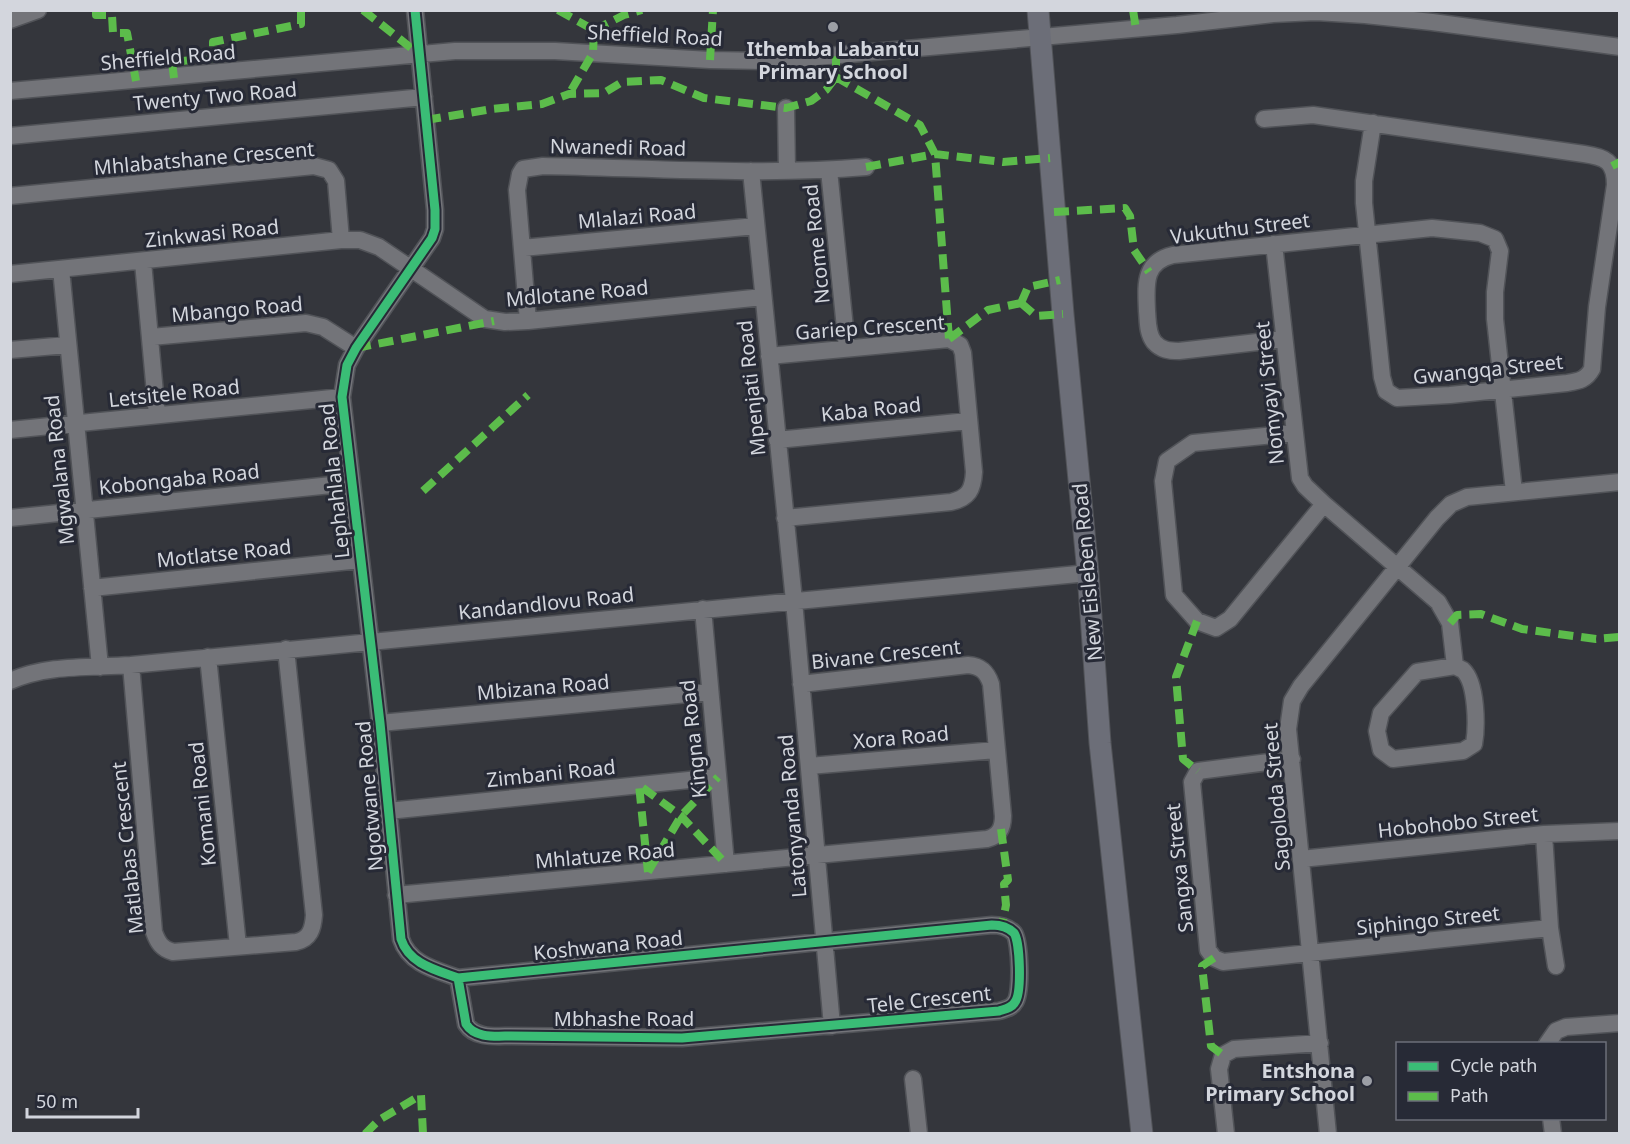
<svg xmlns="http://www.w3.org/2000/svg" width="1630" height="1144" font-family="'Noto Sans',sans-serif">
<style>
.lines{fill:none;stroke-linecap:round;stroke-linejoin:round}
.minor-casing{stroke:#515358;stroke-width:19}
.major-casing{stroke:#515358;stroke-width:23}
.minor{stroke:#737479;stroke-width:16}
.major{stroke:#6c6e78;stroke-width:21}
.quiet{stroke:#5cbc4b;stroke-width:8;stroke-dasharray:15 8;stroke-linecap:butt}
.cycleway-casing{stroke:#272a36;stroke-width:13}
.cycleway{stroke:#3abd76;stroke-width:9}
.poi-dot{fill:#9b9ea5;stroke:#272a36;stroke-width:2}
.labels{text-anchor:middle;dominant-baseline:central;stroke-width:6;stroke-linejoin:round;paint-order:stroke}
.street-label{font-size:20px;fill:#d3d6dd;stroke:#272a36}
.poi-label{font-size:20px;font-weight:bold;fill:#d3d6dd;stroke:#272a36}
</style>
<rect width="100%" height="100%" fill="#34363c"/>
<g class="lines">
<g class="minor-casing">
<path id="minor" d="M 415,10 L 435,210 L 435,229 L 432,238 L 356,348 L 347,365 L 342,397 L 380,723 L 401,939 C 409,964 436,970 458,978 L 992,925 C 1000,925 1008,927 1014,933 C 1020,941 1022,993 1015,1002 C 1012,1008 1005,1009 999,1011 L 682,1038 L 511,1036 C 497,1036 475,1039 466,1024 L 458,978
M 10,20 L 38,10
M 10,91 L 455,51 L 555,51 L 710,60 L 771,61 L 1177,25 L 1273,14 L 1316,12 L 1365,15 L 1432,22 L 1620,47
M 786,108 L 787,171
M 1264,119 L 1313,115 L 1584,154 C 1605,157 1615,161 1615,185 L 1597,307 L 1592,369 C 1586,380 1579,381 1567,383 L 1450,395 L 1397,398 L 1386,391 L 1382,377 L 1364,203 L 1364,181 L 1373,123
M 10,136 L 424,97
M 829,170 L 847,348
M 751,171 L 794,601 L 832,1026
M 10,196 L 314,166 L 329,170 L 336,181 L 341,240
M 1274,244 L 1300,478 L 1305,486 L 1324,504 L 1438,602 L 1450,623 L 1455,666
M 522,248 L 756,226
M 143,262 L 157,415
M 61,269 L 100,667
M 10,274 L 341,240 L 360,240 L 379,247 L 485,319 L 505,322 L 528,321 L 763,297
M 528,321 L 517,190 L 520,174 L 523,169 L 543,166 C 650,168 758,176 866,167
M 151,337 L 306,323 L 323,327 L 356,348
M 1284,339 L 1179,351 C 1169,351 1161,350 1154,342 C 1147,333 1148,321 1147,311 C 1146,285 1143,262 1173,255 L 1432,228 L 1480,233 L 1495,239 L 1500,251 L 1495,292 L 1495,319 L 1514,492
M 10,350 L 67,345
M 769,356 L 949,339 L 960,345 L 963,353 L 974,472 C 973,489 969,498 951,502 L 785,518
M 10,430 L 342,397
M 1294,433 L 1193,443 L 1167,461 L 1163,481 L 1174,595 L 1197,621 L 1216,628 L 1230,619 L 1324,504
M 777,440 L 968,421
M 10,518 L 351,483
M 92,588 L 360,560
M 703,609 L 726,864
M 208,657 L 238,946
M 131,665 L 154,932 C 158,943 162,949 173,952 L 296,942 C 310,939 313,929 314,915 L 286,649
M 1455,666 C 1455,666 1463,670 1463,670 C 1477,683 1477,727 1474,744 L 1463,751 L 1393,759 L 1381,750 L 1377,731 L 1381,713 L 1417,672 Z
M 10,681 C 48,664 91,668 131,665 L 1088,573
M 380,723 L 709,692
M 1292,759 L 1198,771 L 1192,782 L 1208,950 L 1214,958 L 1223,962 L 1550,928
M 809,766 L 996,750
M 388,811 L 718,777
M 1544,834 L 1550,928 L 1556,966
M 1301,859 L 1544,834 L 1620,831
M 396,895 L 987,839 C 999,836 1003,828 1003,816 L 991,684 C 987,672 981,666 968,665 L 801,684
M 1547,1044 L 1556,1031 L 1566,1027 L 1620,1023
M 913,1079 L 919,1134
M 1551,1118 L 1553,1134
M 1226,1134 L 1219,1069 L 1223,1055 L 1234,1049 L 1320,1043
M 1328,1134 L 1288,729 L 1292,701 L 1301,686 L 1437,518 L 1451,504 L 1467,497 L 1620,482"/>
</g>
<g class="major-casing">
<path id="major" d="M 1038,10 L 1063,314 L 1088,573 L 1100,743 L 1142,1134"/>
</g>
<use href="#minor" class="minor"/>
<use href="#major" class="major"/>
<path class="quiet" d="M 96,10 L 96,15 L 112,15 L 113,33 L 127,33 L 136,81
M 363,10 L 420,55
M 558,10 L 594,30 L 593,53 L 569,94
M 1133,10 L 1136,29
M 594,30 L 624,15 L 642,10
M 710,60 L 713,10
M 836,77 L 920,125 L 935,154 L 949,339
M 174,78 L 172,62 L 213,58 L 213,42 L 301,24 L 301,10
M 426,120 L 492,109 L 542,104 L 569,94 L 604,93 L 622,82 L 661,80 L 704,98 L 786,108 L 811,101 L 826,90 L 836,77 L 836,56
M 1612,166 L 1620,162
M 866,167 L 935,154 L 1003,162 L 1050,158
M 1054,212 L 1125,208 L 1130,216 L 1134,250 L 1149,272
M 1021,303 L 1028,287 L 1060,280
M 1021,303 L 1036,316 L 1063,314
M 949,339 L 988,310 L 1021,303
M 356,348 L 494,321
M 423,491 L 528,395
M 1197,621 L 1176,677 L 1183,759 L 1198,771
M 1450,623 L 1457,615 L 1481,614 L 1522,629 L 1596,639 L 1620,637
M 1001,829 L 1008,880 L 1004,884 L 1006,905 L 1002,925
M 648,872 L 639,785 L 681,816 L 726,864
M 648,872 L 681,816 L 718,777
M 1214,958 L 1202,966 L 1211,1046 L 1223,1055
M 365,1134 L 379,1120 L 421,1095 L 423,1134"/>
<g class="cycleway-casing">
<path id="cycleway" d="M 415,10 L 435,210 L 435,229 L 432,238 L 356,348 L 347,365 L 342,397 L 380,723 L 401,939 C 409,964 436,970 458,978 L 992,925 C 1000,925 1008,927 1014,933 C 1020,941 1022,993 1015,1002 C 1012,1008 1005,1009 999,1011 L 682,1038 L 511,1036 C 497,1036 475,1039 466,1024 L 458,978"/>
</g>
<use href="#cycleway" class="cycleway"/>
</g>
<g class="poi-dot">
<circle cx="833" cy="27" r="6"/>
<circle cx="1367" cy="1081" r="6"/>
</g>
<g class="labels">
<g class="street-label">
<text transform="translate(655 35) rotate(3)">Sheffield Road</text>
<text transform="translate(168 57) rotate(-5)">Sheffield Road</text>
<text transform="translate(215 96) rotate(-5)">Twenty Two Road</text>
<text transform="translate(618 147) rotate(1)">Nwanedi Road</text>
<text transform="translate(204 158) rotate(-5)">Mhlabatshane Crescent</text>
<text transform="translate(637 216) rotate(-5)">Mlalazi Road</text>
<text transform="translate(1240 228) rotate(-7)">Vukuthu Street</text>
<text transform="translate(212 233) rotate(-6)">Zinkwasi Road</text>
<text transform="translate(816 244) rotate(-96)">Ncome Road</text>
<text transform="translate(577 293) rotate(-5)">Mdlotane Road</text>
<text transform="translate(237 309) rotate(-5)">Mbango Road</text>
<text transform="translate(870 327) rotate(-4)">Gariep Crescent</text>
<text transform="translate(1488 369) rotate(-6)">Gwangqa Street</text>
<text transform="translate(751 388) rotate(-96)">Mpenjati Road</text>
<text transform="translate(174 393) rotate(-6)">Letsitele Road</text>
<text transform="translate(1269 393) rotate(-96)">Nomyayi Street</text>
<text transform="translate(871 409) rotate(-6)">Kaba Road</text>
<text transform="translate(59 470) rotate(-96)">Mgwalana Road</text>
<text transform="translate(179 479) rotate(-6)">Kobongaba Road</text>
<text transform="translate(334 481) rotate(-96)">Lephahlala Road</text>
<text transform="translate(224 553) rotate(-6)">Motlatse Road</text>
<text transform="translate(1087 572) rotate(-95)">New Eisleben Road</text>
<text transform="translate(546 603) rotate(-6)">Kandandlovu Road</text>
<text transform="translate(886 654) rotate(-6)">Bivane Crescent</text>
<text transform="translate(543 687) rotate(-5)">Mbizana Road</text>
<text transform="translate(901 737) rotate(-5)">Xora Road</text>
<text transform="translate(693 739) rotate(-96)">Kingna Road</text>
<text transform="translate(551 773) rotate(-6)">Zimbani Road</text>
<text transform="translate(369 796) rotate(-95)">Ngotwane Road</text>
<text transform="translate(1276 797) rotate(-95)">Sagoloda Street</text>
<text transform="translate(202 804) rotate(-96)">Komani Road</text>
<text transform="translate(792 816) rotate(-95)">Latonyanda Road</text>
<text transform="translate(1458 822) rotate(-6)">Hobohobo Street</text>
<text transform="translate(127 848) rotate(-96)">Matlabas Crescent</text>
<text transform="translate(605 855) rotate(-5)">Mhlatuze Road</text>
<text transform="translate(1179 868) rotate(-96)">Sangxa Street</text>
<text transform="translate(1428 920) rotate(-6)">Siphingo Street</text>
<text transform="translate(608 945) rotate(-6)">Koshwana Road</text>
<text transform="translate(929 999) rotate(-6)">Tele Crescent</text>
<text x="624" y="1018">Mbhashe Road</text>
</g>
<g class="poi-label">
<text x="833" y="48">Ithemba Labantu<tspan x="833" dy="23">Primary School</tspan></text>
<text x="1355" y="1070" text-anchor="end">Entshona<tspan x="1355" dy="23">Primary School</tspan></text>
</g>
</g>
<rect width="1630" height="1144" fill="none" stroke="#d3d6dd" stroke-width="24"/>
<rect x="1396" y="1042" width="210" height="78" fill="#272a36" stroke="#6c6f79" stroke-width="1.5"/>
<rect x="1408" y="1062" width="30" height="9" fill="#3abd76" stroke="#6c6f79" stroke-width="1.5"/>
<text x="1450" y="1072" font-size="18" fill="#d3d6dd">Cycle path</text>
<rect x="1408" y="1092" width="30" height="9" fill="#5cbc4b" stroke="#6c6f79" stroke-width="1.5"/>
<text x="1450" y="1102" font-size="18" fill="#d3d6dd">Path</text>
<path d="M27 1108v9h111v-9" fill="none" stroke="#d3d6dd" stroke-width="3"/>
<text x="36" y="1108" font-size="18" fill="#d3d6dd" stroke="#272a36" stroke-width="4.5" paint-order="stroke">50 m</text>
</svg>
